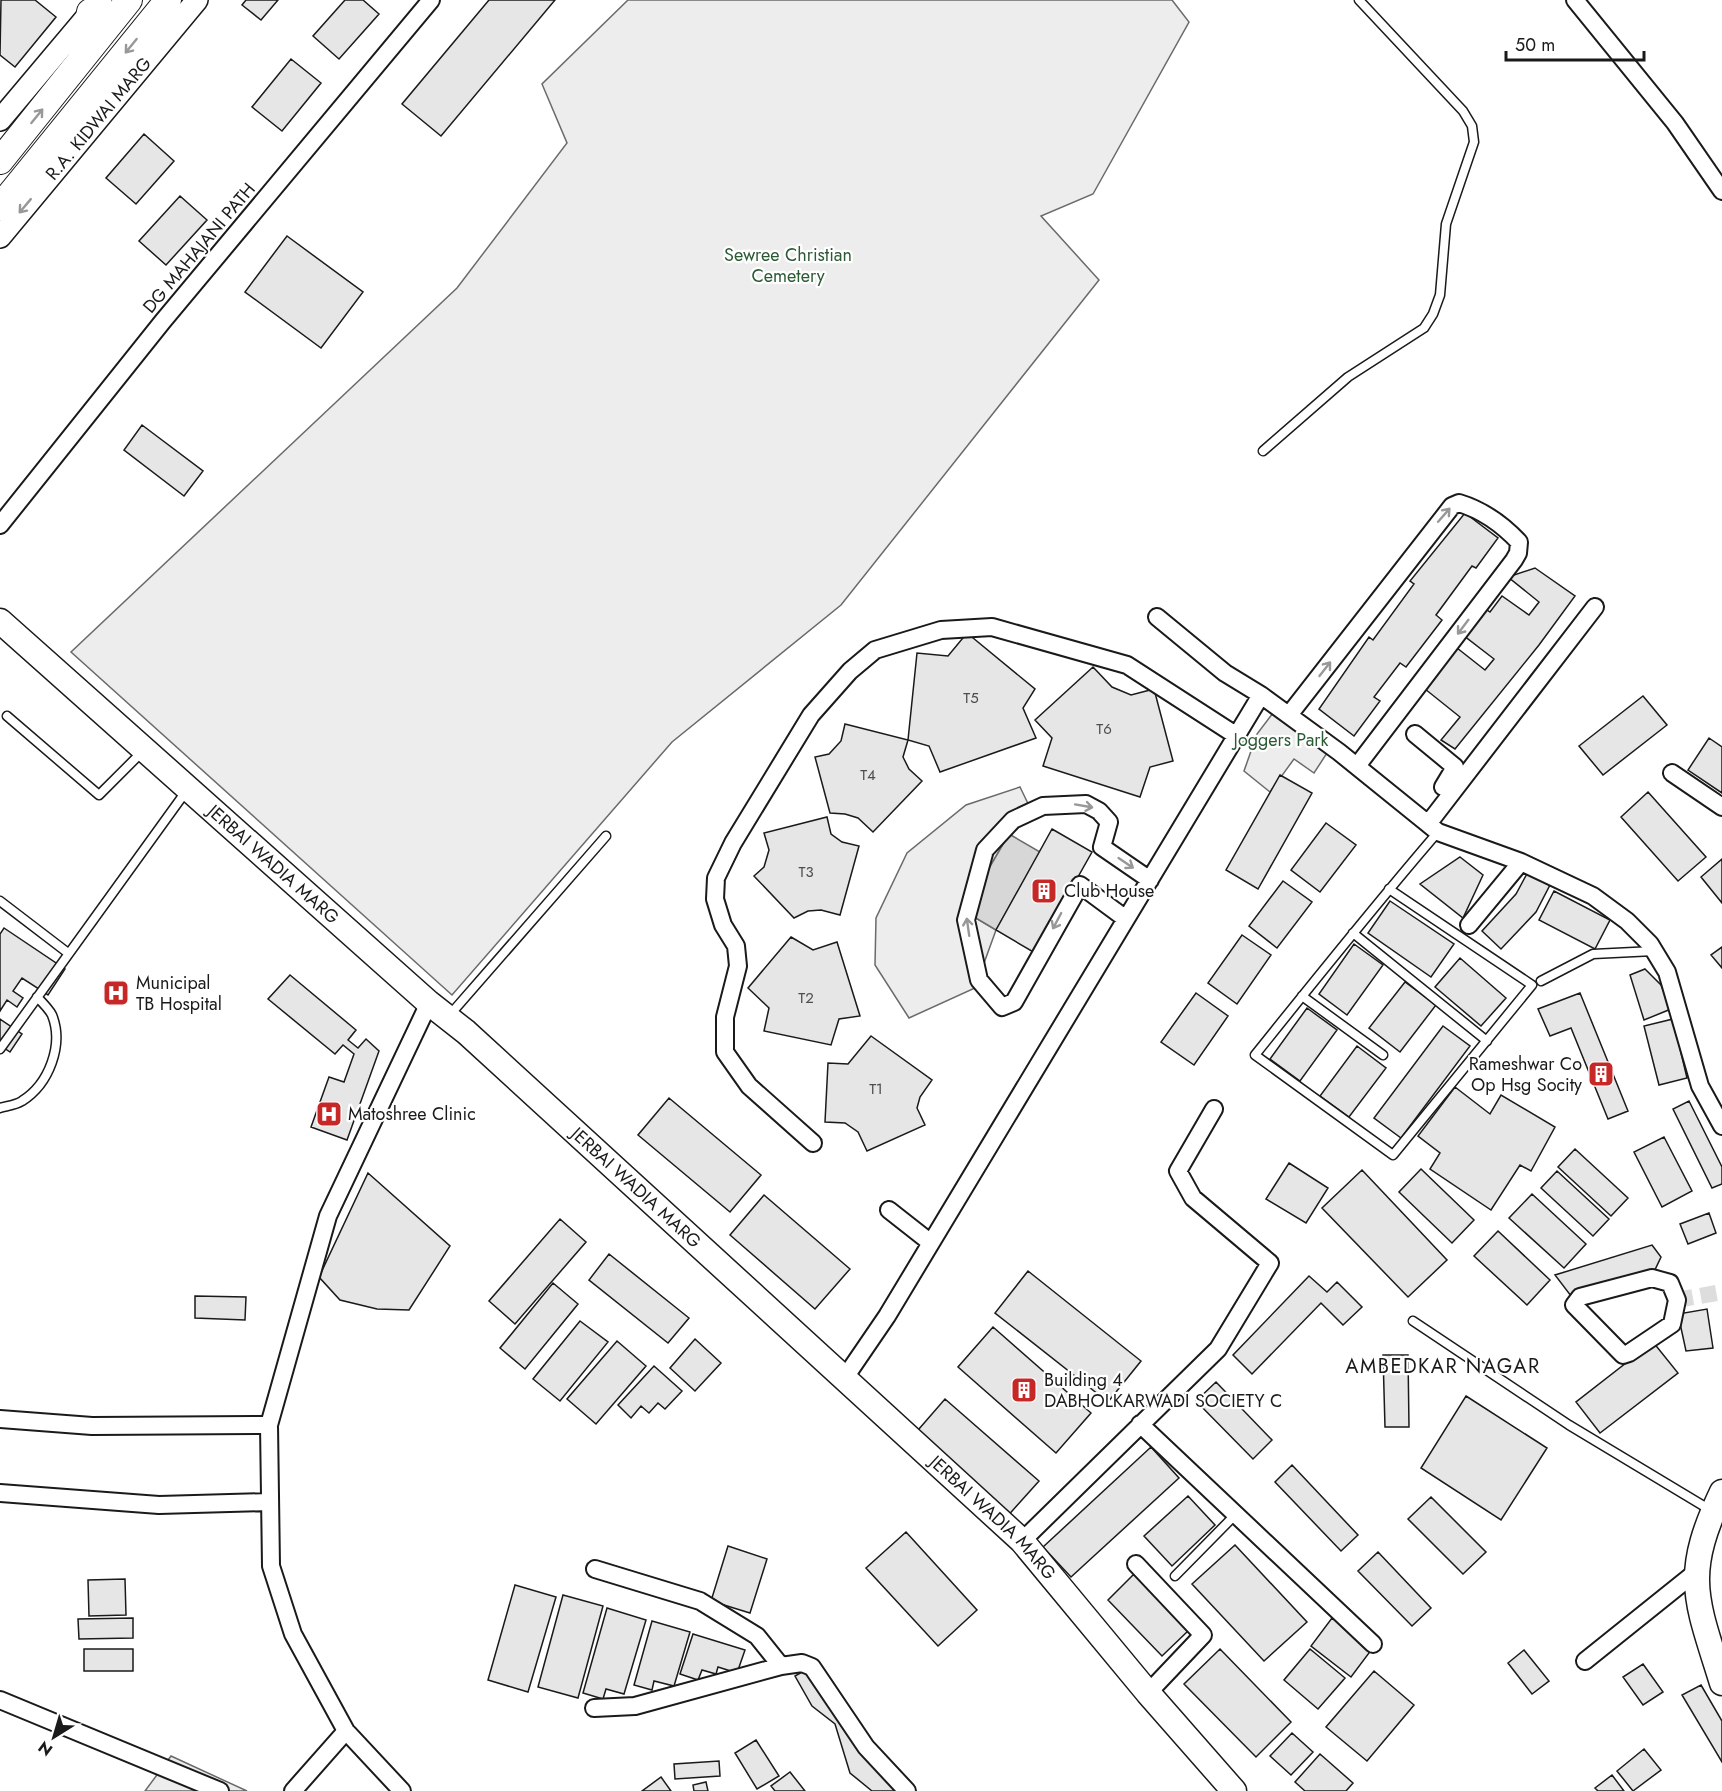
<svg xmlns="http://www.w3.org/2000/svg" width="1722" height="1791" font-family="Jost,sans-serif">
<style>
.green{fill:#ededed;stroke:#6a6a6a;stroke-width:1.5}
.water{fill:#d7d7d7;stroke:#6a6a6a;stroke-width:1.5}
.building{fill:#e6e6e6;stroke:#1a1a1a;stroke-width:1.5}
.lines{fill:none;stroke-linecap:round;stroke-linejoin:round}
.minor-tunnel{stroke:#ddd;stroke-width:16;stroke-dasharray:16 8;stroke-linecap:butt}
.service-casing{stroke:#1a1a1a;stroke-width:11}
.minor-casing{stroke:#1a1a1a;stroke-width:20}
.tertiary-casing{stroke:#1a1a1a;stroke-width:24}
.secondary-casing{stroke:#1a1a1a;stroke-width:27}
.primary-casing{stroke:#1a1a1a;stroke-width:28}
.service{stroke:#fff;stroke-width:8}
.minor{stroke:#fff;stroke-width:16}
.tertiary{stroke:#fff;stroke-width:21}
.secondary{stroke:#fff;stroke-width:24}
.primary{stroke:#fff;stroke-width:26}
.oneway{stroke:#989898}
.labels{text-anchor:middle;dominant-baseline:central;stroke-width:4.5;stroke-linejoin:round;paint-order:stroke}
.number-label{font-size:15px;fill:#4d4d4d}
.street-label{font-size:18px;fill:#1a1a1a;stroke:#fff}
.park-label{font-size:18px;fill:#2b5a34;stroke:#fff}
.poi-label{font-size:18px;fill:#1a1a1a;stroke:#fff;text-anchor:start}
.neighbourhood-label{font-size:20px;letter-spacing:1.5px;fill:#1a1a1a;stroke:#fff}
</style>
<rect width="100%" height="100%" fill="#fff"/>
<path class="green" d="M 628,0 L 1172,0 L 1189,22 L 1093,194 L 1041,216 L 1099,280 L 841,605 L 672,742 L 452,995 L 71,652 L 457,288 L 567,143 L 542,84 Z
M 1276,709 L 1329,750 L 1314,773 L 1294,759 L 1270,792 L 1244,771 L 1257,734 Z
M 1020,787 L 1034,816 L 1009,834 L 964,911 L 996,930 L 975,988 L 909,1018 L 875,965 L 876,918 L 907,853 L 966,805 Z
M 171,1756 L 247,1791 L 145,1791 Z"/>
<path class="water" d="M 1009,834 L 1040,852 L 996,930 L 964,911 Z"/>
<path class="building" d="M 1,0 L 35,0 L 56,17 L 15,67 L 0,55 Z
M 246,0 L 278,0 L 261,20 L 242,5 Z
M 345,0 L 363,0 L 379,14 L 339,59 L 313,36 Z
M 489,0 L 555,0 L 441,136 L 402,104 Z
M 291,59 L 321,83 L 282,131 L 252,107 Z
M 144,134 L 174,161 L 136,204 L 106,178 Z
M 180,196 L 207,220 L 166,265 L 139,241 Z
M 287,236 L 363,292 L 321,348 L 245,292 Z
M 142,425 L 203,471 L 184,496 L 124,450 Z
M 1465,513 L 1498,538 L 1476,568 L 1472,566 L 1436,615 L 1442,620 L 1406,667 L 1400,663 L 1374,697 L 1380,701 L 1354,736 L 1319,709 L 1369,637 L 1373,640 L 1414,584 L 1410,581 Z
M 1535,568 L 1575,596 L 1539,645 L 1455,749 L 1441,740 L 1460,717 L 1425,689 L 1457,648 L 1485,670 L 1494,659 L 1463,635 L 1484,608 L 1490,612 L 1502,596 L 1529,615 L 1539,602 L 1508,577 Z
M 967,633 L 1035,689 L 1023,708 L 1036,738 L 940,772 L 929,746 L 908,740 L 917,653 L 948,656 Z
M 1093,667 L 1112,687 L 1131,695 L 1154,689 L 1173,761 L 1150,767 L 1140,797 L 1043,766 L 1052,738 L 1035,720 Z
M 1643,696 L 1667,725 L 1603,775 L 1579,746 Z
M 845,724 L 908,740 L 903,757 L 909,769 L 922,781 L 873,832 L 858,818 L 845,814 L 830,813 L 815,757 L 829,754 L 841,741 Z
M 1709,738 L 1722,747 L 1722,793 L 1688,770 Z
M 1280,775 L 1312,793 L 1258,889 L 1226,870 Z
M 1648,792 L 1706,857 L 1678,881 L 1621,817 Z
M 827,817 L 831,834 L 842,842 L 859,846 L 840,915 L 821,910 L 808,911 L 794,918 L 754,876 L 764,867 L 769,850 L 764,833 Z
M 1326,823 L 1356,845 L 1320,892 L 1291,870 Z
M 1052,829 L 1092,852 L 1035,953 L 996,930 Z
M 1460,857 L 1483,875 L 1463,918 L 1420,884 Z
M 1722,859 L 1722,903 L 1701,877 Z
M 1529,870 L 1551,883 L 1536,912 L 1501,949 L 1482,931 L 1516,894 Z
M 1283,881 L 1312,902 L 1277,948 L 1249,926 Z
M 1554,891 L 1610,920 L 1595,949 L 1539,920 Z
M 1390,901 L 1454,944 L 1431,977 L 1368,933 Z
M 4,928 L 65,969 L 48,995 L 22,978 L 13,991 L 23,998 L 17,1007 L 7,1000 L 0,1011 L 0,934 Z
M 1242,935 L 1271,955 L 1237,1004 L 1208,983 Z
M 791,937 L 813,950 L 837,942 L 860,1016 L 839,1019 L 831,1045 L 764,1031 L 769,1008 L 748,988 Z
M 1354,944 L 1383,965 L 1347,1015 L 1319,994 Z
M 1722,947 L 1722,968 L 1711,955 Z
M 1460,958 L 1506,998 L 1481,1026 L 1435,987 Z
M 1645,969 L 1661,985 L 1671,1009 L 1644,1020 L 1630,975 Z
M 290,975 L 356,1030 L 348,1040 L 358,1048 L 366,1039 L 379,1051 L 347,1140 L 311,1127 L 329,1077 L 344,1082 L 354,1054 L 343,1045 L 335,1054 L 268,999 Z
M 1405,982 L 1436,1005 L 1400,1052 L 1369,1028 Z
M 1196,993 L 1228,1016 L 1194,1065 L 1161,1042 Z
M 1580,993 L 1628,1111 L 1608,1119 L 1571,1028 L 1550,1036 L 1538,1009 Z
M 1307,1008 L 1337,1030 L 1300,1081 L 1270,1059 Z
M 0,1019 L 22,1034 L 10,1052 L 0,1045 Z
M 1673,1019 L 1687,1078 L 1659,1085 L 1644,1026 Z
M 1443,1026 L 1470,1046 L 1401,1138 L 1374,1118 Z
M 871,1036 L 932,1080 L 920,1097 L 917,1108 L 925,1125 L 867,1151 L 858,1132 L 845,1123 L 825,1122 L 828,1063 L 848,1064 Z
M 1357,1046 L 1386,1068 L 1349,1117 L 1320,1096 Z
M 1455,1087 L 1490,1114 L 1501,1095 L 1555,1127 L 1531,1171 L 1520,1165 L 1491,1210 L 1430,1169 L 1440,1153 L 1418,1136 Z
M 669,1098 L 761,1175 L 730,1212 L 638,1135 Z
M 1689,1101 L 1722,1167 L 1722,1184 L 1712,1188 L 1673,1109 Z
M 1664,1137 L 1692,1191 L 1662,1207 L 1634,1152 Z
M 1575,1149 L 1628,1198 L 1611,1216 L 1558,1167 Z
M 1289,1163 L 1328,1188 L 1306,1223 L 1266,1199 Z
M 1421,1169 L 1474,1220 L 1452,1243 L 1399,1192 Z
M 1362,1170 L 1447,1260 L 1408,1297 L 1322,1208 Z
M 1557,1171 L 1609,1219 L 1593,1236 L 1541,1188 Z
M 368,1173 L 450,1246 L 409,1310 L 377,1309 L 340,1300 L 319,1277 Z
M 1532,1194 L 1586,1244 L 1564,1268 L 1509,1218 Z
M 764,1195 L 850,1269 L 815,1309 L 730,1235 Z
M 1709,1213 L 1716,1233 L 1688,1244 L 1680,1224 Z
M 560,1219 L 586,1242 L 515,1324 L 489,1301 Z
M 1498,1231 L 1550,1280 L 1527,1305 L 1474,1256 Z
M 1652,1245 L 1661,1257 L 1653,1274 L 1571,1296 L 1555,1275 Z
M 609,1254 L 689,1318 L 668,1343 L 589,1280 Z
M 1028,1271 L 1141,1361 L 1108,1402 L 995,1313 Z
M 1309,1276 L 1327,1292 L 1337,1282 L 1362,1307 L 1343,1325 L 1321,1303 L 1252,1374 L 1233,1355 Z
M 553,1283 L 578,1304 L 525,1369 L 500,1348 Z
M 195,1296 L 246,1297 L 245,1320 L 195,1318 Z
M 1707,1309 L 1713,1348 L 1686,1351 L 1678,1314 Z
M 580,1321 L 608,1342 L 560,1401 L 533,1379 Z
M 993,1327 L 1091,1413 L 1056,1453 L 958,1367 Z
M 695,1339 L 721,1363 L 695,1391 L 670,1368 Z
M 617,1341 L 646,1366 L 596,1424 L 567,1399 Z
M 1653,1342 L 1678,1373 L 1600,1433 L 1576,1402 Z
M 1383,1355 L 1408,1355 L 1409,1427 L 1385,1427 Z
M 654,1366 L 682,1391 L 665,1409 L 658,1403 L 649,1413 L 641,1406 L 631,1418 L 618,1405 Z
M 1216,1382 L 1272,1440 L 1253,1459 L 1196,1401 Z
M 1466,1396 L 1547,1448 L 1501,1520 L 1421,1468 Z
M 945,1399 L 1039,1481 L 1005,1519 L 912,1437 Z
M 1151,1447 L 1179,1478 L 1071,1577 L 1043,1547 Z
M 1292,1465 L 1358,1535 L 1341,1551 L 1275,1482 Z
M 1188,1496 L 1215,1525 L 1172,1566 L 1144,1536 Z
M 1431,1497 L 1486,1552 L 1463,1574 L 1408,1519 Z
M 906,1532 L 977,1610 L 938,1646 L 866,1568 Z
M 1235,1545 L 1307,1622 L 1264,1661 L 1192,1584 Z
M 728,1546 L 767,1559 L 750,1613 L 711,1601 Z
M 1378,1552 L 1431,1608 L 1412,1626 L 1358,1571 Z
M 1134,1574 L 1189,1630 L 1162,1656 L 1108,1600 Z
M 125,1579 L 126,1615 L 89,1616 L 88,1580 Z
M 515,1585 L 556,1597 L 528,1692 L 488,1680 Z
M 563,1595 L 603,1606 L 578,1698 L 538,1687 Z
M 607,1608 L 646,1620 L 624,1694 L 606,1689 L 603,1699 L 583,1693 Z
M 133,1618 L 133,1638 L 79,1639 L 78,1619 Z
M 1332,1618 L 1372,1649 L 1351,1677 L 1311,1646 Z
M 652,1621 L 690,1632 L 674,1686 L 654,1681 L 652,1690 L 634,1685 Z
M 693,1634 L 745,1650 L 737,1673 L 718,1667 L 716,1674 L 702,1670 L 698,1680 L 680,1674 Z
M 84,1649 L 133,1649 L 133,1671 L 84,1671 Z
M 1220,1649 L 1291,1722 L 1256,1757 L 1184,1684 Z
M 1310,1649 L 1345,1678 L 1318,1709 L 1284,1680 Z
M 1524,1650 L 1549,1681 L 1532,1694 L 1508,1663 Z
M 1643,1664 L 1663,1692 L 1643,1705 L 1623,1677 Z
M 809,1668 L 900,1791 L 872,1791 L 850,1773 L 835,1724 L 812,1706 L 795,1676 Z
M 1374,1671 L 1414,1705 L 1367,1761 L 1326,1727 Z
M 1701,1685 L 1722,1721 L 1722,1762 L 1682,1695 Z
M 1292,1733 L 1313,1752 L 1291,1775 L 1270,1756 Z
M 756,1740 L 779,1776 L 757,1789 L 735,1753 Z
M 1644,1749 L 1661,1770 L 1633,1791 L 1617,1771 Z
M 1320,1754 L 1353,1783 L 1346,1791 L 1305,1791 L 1295,1782 Z
M 719,1761 L 720,1776 L 675,1779 L 674,1764 Z
M 790,1772 L 805,1791 L 775,1791 L 771,1786 Z
M 1612,1775 L 1624,1791 L 1598,1791 L 1595,1788 Z
M 661,1777 L 671,1791 L 642,1791 Z
M 706,1782 L 708,1791 L 694,1791 L 693,1785 Z"/>
<g class="lines">
<path class="minor-tunnel" d="M 1677,1300 L 1722,1292"/>
<g class="service-casing">
<path id="service" d="M 1263,451 L 1348,377 L 1424,328 L 1433,314 L 1440,295 L 1446,224 L 1474,142 L 1472,126 L 1463,111 L 1359,0
M 7,716 L 99,795 L 143,751
M 1389,889 L 1532,985 L 1393,1155 L 1255,1055 C 1315,980 1375,905 1438,832
M 0,901 L 68,953
M 1353,933 L 1487,1041
M 1541,981 L 1593,954 L 1654,951
M 1302,996 L 1383,1055
M 448,1017 L 606,836
M 0,1049 L 187,790
M 0,1108 C 7,1106 16,1105 22,1101 C 49,1084 64,1045 52,1015 C 49,1009 42,1002 37,997
M 1413,1321 L 1569,1425 L 1712,1511
M 1175,1576 L 1235,1515"/>
</g>
<g class="minor-casing">
<path id="minor" d="M 1575,0 L 1675,123 L 1722,191
M 0,525 L 163,321 L 431,0
M 1157,617 L 1225,673 L 1261,695 L 1339,752 L 1438,832 L 1521,862 L 1593,896 L 1627,921 L 1650,944 L 1667,972 L 1700,1086 L 1722,1126
M 1289,715 L 1452,506 L 1459,503 C 1482,510 1503,525 1519,542 L 1518,553 L 1514,560 L 1357,766
M 1415,734 L 1455,767 L 1443,787
M 1672,773 L 1722,807
M 1428,824 L 1595,607
M 1126,919 L 1080,885 L 1014,1002 L 1002,1007 L 979,980 L 966,920 L 985,850 L 1013,820 L 1043,806 L 1086,804 L 1099,811 L 1109,822 L 1102,847 L 1150,880
M 1469,925 L 1521,862
M 813,1143 L 749,1086 L 725,1052 L 725,1017 L 738,966 L 736,946 L 723,925 L 715,899 L 716,878 L 733,843 L 811,715 L 850,671 L 875,650 L 941,630 L 992,627 L 1127,665 L 1237,736
M 889,1210 L 931,1243
M 1652,1278 L 1670,1283 L 1677,1300 L 1672,1324 L 1629,1353 L 1623,1355 L 1574,1305 L 1580,1297 Z
M 844,1379 L 887,1316 L 1261,695
M 0,1419 L 92,1426 L 269,1425
M 1140,1424 L 1373,1644
M 0,1493 L 159,1505 L 269,1502
M 1022,1541 L 1218,1349 L 1270,1263 L 1193,1198 L 1178,1171 L 1214,1109
M 1136,1564 L 1203,1635 L 1148,1693
M 595,1569 L 700,1601 L 757,1636 L 781,1666 L 802,1663 L 812,1667 L 866,1747 L 907,1791
M 1585,1661 L 1696,1572
M 0,1700 L 220,1791
M 594,1708 L 635,1706 L 781,1666
M 293,1791 L 346,1731
M 402,1791 L 346,1731 L 293,1634 L 271,1566 L 269,1425 L 328,1216 L 429,1003"/>
</g>
<g class="tertiary-casing">
<g id="tertiary">
<path d="M 0,120 L 101,0"/>
<path id="s1" d="M 0,237 L 197,0"/>
</g>
</g>
<g class="secondary-casing">
<g id="secondary">
<path id="s2" d="M 0,621 L 429,1003 L 466,1032 L 1022,1541 L 1148,1693 L 1234,1791"/>
<path d="M 1722,1492 C 1682,1576 1696,1599 1722,1683"/>
</g>
</g>
<g class="primary-casing">
<path id="primary" d="M 82,54 L 90,12
M 0,161 L 129,0
M 0,207 L 168,0"/>
</g>
<use href="#service" class="service"/>
<use href="#minor" class="minor"/>
<use href="#tertiary" class="tertiary"/>
<use href="#secondary" class="secondary"/>
<use href="#primary" class="primary"/>
</g>
<defs><path id="oneway-shaft" d="M-6 0H5M1.5-3L5.5 0L1.5 3" fill="none" stroke-width="1.6" stroke-linecap="round" stroke-linejoin="round" transform="scale(1.5)"/></defs>
<g class="oneway">
<use href="#oneway-shaft" transform="translate(131 46) rotate(129)"/>
<use href="#oneway-shaft" transform="translate(37 116) rotate(-51)"/>
<use href="#oneway-shaft" transform="translate(25 206) rotate(130)"/>
<use href="#oneway-shaft" transform="translate(1444 515) rotate(-49)"/>
<use href="#oneway-shaft" transform="translate(1463 627) rotate(127)"/>
<use href="#oneway-shaft" transform="translate(1325 669) rotate(-52)"/>
<use href="#oneway-shaft" transform="translate(1084 806) rotate(10)"/>
<use href="#oneway-shaft" transform="translate(1126 863) rotate(34)"/>
<use href="#oneway-shaft" transform="translate(1057 921) rotate(118)"/>
<use href="#oneway-shaft" transform="translate(968 927) rotate(-98)"/>
</g>
<defs>
<g id="building-square" transform="scale(1.35)"><rect x="-9" y="-9" width="18" height="18" rx="4" fill="#c62828" stroke="#fff"/><path d="M-4-6H4V6H1V3H-1V6H-4ZM-2.5-4.3h1.7v1.8h-1.7ZM.8-4.3h1.7v1.8H.8ZM-2.5-1h1.7V.8h-1.7ZM.8-1h1.7V.8H.8Z" fill="#fff"/></g>
<g id="hospital-square" transform="scale(1.35)"><rect x="-9" y="-9" width="18" height="18" rx="4" fill="#c62828" stroke="#fff"/><path d="M-5-5h3v3.5h4V-5h3V5h-3V1.5h-4V5h-3Z" fill="#fff"/></g>
</defs>
<g fill-rule="evenodd">
<use href="#building-square" x="1044" y="891"/>
<use href="#hospital-square" x="116" y="993"/>
<use href="#building-square" x="1601" y="1074"/>
<use href="#hospital-square" x="329" y="1114"/>
<use href="#building-square" x="1024" y="1390"/>
</g>
<g class="labels">
<g class="number-label">
<text x="971" y="698">T5</text>
<text x="1104" y="729">T6</text>
<text x="868" y="775">T4</text>
<text x="806" y="872">T3</text>
<text x="806" y="998">T2</text>
<text x="876" y="1089">T1</text>
</g>
<g class="street-label">
<text stroke="none"><textPath href="#s1" startOffset="154">R.A. KIDWAI MARG</textPath></text>
<text transform="translate(199 248) rotate(-50)">DG MAHAJANI PATH</text>
<text stroke="none"><textPath href="#s2" startOffset="366">JERBAI WADIA MARG</textPath></text>
<text stroke="none"><textPath href="#s2" startOffset="852">JERBAI WADIA MARG</textPath></text>
<text stroke="none"><textPath href="#s2" startOffset="1338">JERBAI WADIA MARG</textPath></text>
</g>
<g class="park-label">
<text x="788" y="255">Sewree Christian<tspan x="788" dy="21">Cemetery</tspan></text>
<text x="1281" y="740">Joggers Park</text>
</g>
<g class="poi-label">
<text x="1064" y="891">Club House</text>
<text x="136" y="983">Municipal<tspan x="136" dy="21">TB Hospital</tspan></text>
<text x="1582" y="1064" text-anchor="end">Rameshwar Co<tspan x="1582" dy="21">Op Hsg Socity</tspan></text>
<text x="348" y="1114">Matoshree Clinic</text>
<text x="1044" y="1380">Building 4<tspan x="1044" dy="21">DABHOLKARWADI SOCIETY C</tspan></text>
</g>
<g class="neighbourhood-label">
<text x="1443" y="1366">AMBEDKAR NAGAR</text>
</g>
</g>
<g transform="translate(54 1737) rotate(217)" stroke="#ffffff" stroke-width="4.5" paint-order="stroke">
<path d="M0-4.5L10 22L0 15L-10 22Z" fill="#1a1a1a"/>
<text y="-9" font-size="16" font-weight="bold" text-anchor="middle" fill="#1a1a1a">N</text>
</g>
<path d="M1506 51v9h138v-9" fill="none" stroke="#1a1a1a" stroke-width="3"/>
<text x="1515" y="51" font-size="18" fill="#1a1a1a" stroke="#ffffff" stroke-width="4.5" paint-order="stroke">50 m</text>
</svg>
